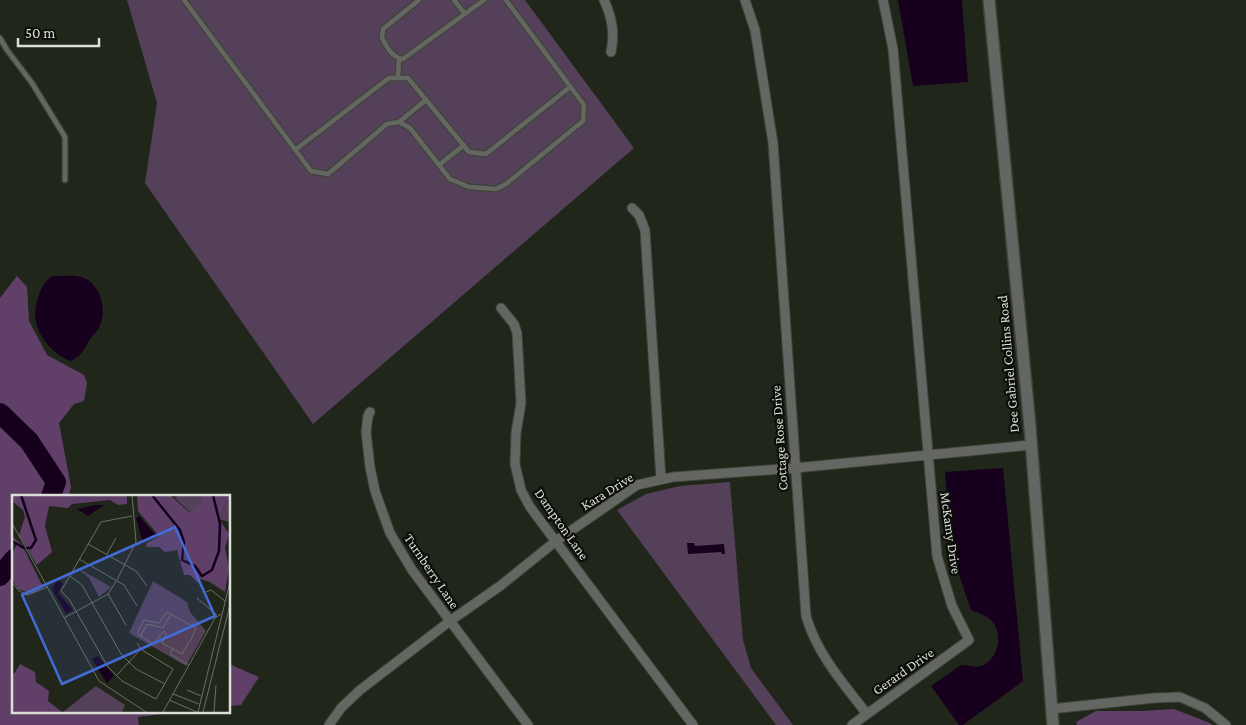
<svg xmlns="http://www.w3.org/2000/svg" width="1246" height="725" font-family="'Crimson Pro',serif">
<style>
.green{fill:#544059}
.forest{fill:#604068}
.water{fill:#16001d}
.lines{fill:none;stroke-linecap:round;stroke-linejoin:round}
.river{stroke:#16001d;stroke-width:20}
.service-casing{stroke:#3f4439;stroke-width:7}
.minor-casing{stroke:#3f4439;stroke-width:11}
.tertiary-casing{stroke:#3f4439;stroke-width:14}
.service{stroke:#646761;stroke-width:4.5}
.minor{stroke:#646761;stroke-width:9}
.tertiary{stroke:#646761;stroke-width:11}
.labels{text-anchor:middle;dominant-baseline:central;stroke-width:4.5;stroke-linejoin:round;paint-order:stroke}
.street-label{font-size:14px;fill:#dbdfd7;stroke:#0c0e09}
.inset-river{fill:none;stroke:#16001d;stroke-width:2.5}
.inset-road{fill:none;stroke:#6b7066;stroke-width:1}
.view{fill:#436bd8;fill-opacity:0.15;stroke:#436bd8;stroke-width:2.5}
.inset-edge{fill:none;stroke:#dbdfd7;stroke-width:2.5}
</style>
<rect width="100%" height="100%" fill="#21261b"/>
<path class="green" d="M 127,0 L 525,0 L 634,148 L 313,424 L 145,183 L 157,103 Z
M 730,482 L 743,640 L 751,668 L 793,725 L 776,725 L 617,510 L 646,494 L 680,486 Z"/>
<path class="forest" d="M 17,276 L 27,287 L 29,321 L 47,355 L 84,375 L 87,383 L 84,401 L 74,404 L 59,423 L 71,487 L 69,496 L 14,496 L 14,711 L 186,711 L 138,717 L 139,725 L 0,725 L 0,298 Z
M 229,664 L 259,677 L 241,705 L 229,706 Z
M 1174,709 L 1210,723 L 1212,725 L 1077,725 L 1076,722 L 1096,711 L 1143,711 Z"/>
<path class="water" d="M 898,0 L 962,0 L 968,82 L 913,86 Z
M 52,276 C 75,276 90,272 100,296 C 103,305 104,314 101,323 C 99,330 92,336 88,342 C 83,351 81,357 70,361 C 45,350 27,323 39,295 C 42,287 45,281 52,276 Z
M 1003,468 L 1023,681 L 963,725 L 959,725 L 931,686 L 961,665 C 967,665 975,668 980,666 C 997,662 1003,637 994,624 C 989,616 979,613 971,610 L 956,566 L 950,537 L 945,472 Z
M 687,543 L 694,543 L 695,546 L 724,544 L 725,554 L 722,554 L 721,552 L 688,554 Z"/>
<g class="lines">
<path class="river" d="M 0,413 L 29,441 L 56,482 L 51,496
M 0,576 L 14,559"/>
<g class="service-casing">
<path id="service" d="M 184,0 L 311,171 L 328,174 L 387,124 L 399,122 L 410,128 L 450,179 L 469,187 L 496,189 L 506,184 L 583,121 L 584,105 L 506,0
M 419,0 L 383,29 L 382,38 C 387,47 392,58 403,59 L 484,0
M 454,0 L 465,14
M 0,38 L 7,50 L 32,83 L 65,137 L 65,180
M 398,78 L 399,59
M 399,122 L 426,100
M 295,150 L 389,78 L 408,78 L 469,152 L 486,154 L 570,87
M 439,165 L 464,145"/>
</g>
<g class="minor-casing">
<path id="minor" d="M 604,0 C 612,18 615,33 611,52
M 745,0 L 755,30 L 773,143 L 806,616 C 817,654 843,683 867,714
M 632,208 L 639,215 L 645,230 L 661,479
M 501,308 L 514,324 L 517,333 L 521,403 L 516,433 L 515,464 L 521,490 L 530,507 L 693,725
M 370,412 L 368,416 L 366,432 L 370,467 L 375,491 L 390,533 L 412,570 L 528,725
M 1051,709 L 1154,698 L 1180,697 L 1205,708 L 1226,725
M 329,725 L 341,708 L 360,690 L 450,621 L 500,586 L 556,541 L 637,485 L 673,477 L 795,468 L 1030,445
M 852,725 L 969,640 L 952,606 L 937,556 L 893,49 L 883,0"/>
</g>
<g class="tertiary-casing">
<path id="tertiary" d="M 989,0 L 1030,427 L 1053,725"/>
</g>
<use href="#service" class="service"/>
<use href="#minor" class="minor"/>
<use href="#tertiary" class="tertiary"/>
</g>
<g class="labels">
<g class="street-label">
<text transform="translate(1008 364) rotate(-95)">Dee Gabriel Collins Road</text>
<text transform="translate(779 438) rotate(-94)">Cottage Rose Drive</text>
<text transform="translate(607 491) rotate(-32)">Kara Drive</text>
<text transform="translate(562 524) rotate(55)">Dampton Lane</text>
<text transform="translate(951 533) rotate(82)">McKamy Drive</text>
<text transform="translate(432 571) rotate(56)">Turnberry Lane</text>
<text transform="translate(903 671) rotate(-35)">Gerard Drive</text>
</g>
</g>
<g transform="translate(12 495)">
<rect width="218" height="218" fill="#21261b"/>
<path d="M 166,0 L 188,0 L 190,5 L 179,18 L 163,3 ZM 214,6 L 217,7 L 217,27 L 207,24 ZM 64,72 L 99,92 L 87,102 L 77,83 ZM 141,86 L 175,107 L 178,117 L 194,136 L 174,171 L 117,138 ZM 84,191 L 113,210 L 110,217 L 51,217 Z" fill="#544059"/>
<path d="M 1,0 L 115,0 L 115,9 L 106,10 L 98,5 L 60,9 L 56,13 L 37,11 L 33,31 L 40,57 L 25,70 L 7,40 L 13,22 L 11,15 L 1,7 ZM 125,0 L 158,0 L 178,18 L 190,5 L 188,0 L 217,0 L 217,7 L 214,6 L 207,24 L 217,39 L 213,53 L 217,72 L 213,97 L 198,87 L 188,84 L 186,88 L 178,80 L 172,80 L 165,55 L 153,57 L 147,52 L 134,52 L 135,48 L 147,41 L 126,16 ZM 0,41 L 10,50 L 31,92 L 20,99 L 6,94 L 0,84 L 0,59 L 5,49 L 0,48 ZM 8,169 L 23,177 L 24,187 L 37,196 L 36,206 L 50,217 L 0,217 L 0,178 L 2,179 Z" fill="#604068"/>
<path d="M 83,10 L 92,10 L 76,21 L 65,14 ZM 127,21 L 144,40 L 134,46 L 130,45 L 124,23 ZM 45,85 L 51,88 L 46,98 L 61,115 L 54,119 L 40,94 ZM 86,161 L 102,181 L 95,188 L 80,164 Z" fill="#16001d"/>
<path class="inset-river" d="M 140,0 L 168,35 L 172,47 L 170,65 L 183,71 L 190,81 L 200,75 L 207,56 L 208,29 L 201,0M 0,46 L 12,53 L 19,53 L 24,45 L 9,0"/>
<path class="inset-road" d="M 120,21 L 89,27 L 49,96 L 57,104 L 96,172 L 110,186 L 144,204 L 161,174 L 130,155 L 125,148M 0,28 L 87,186 L 134,217M 76,49 L 124,76 L 135,91M 95,59 L 104,43M 67,64 L 112,90 L 125,111M 58,81 L 70,90 L 109,159 L 124,174 L 153,189M 0,87 L 7,96 L 16,100 L 35,92M 194,97 L 199,95 L 213,106M 96,99 L 114,130M 185,103 L 205,120M 52,123 L 96,99 L 105,85 L 124,47 L 120,0M 128,142 L 135,129 L 151,133 L 159,119M 177,147 L 170,159 L 150,148 L 154,139 L 152,136 L 141,149 L 125,138 L 132,125 L 147,128 L 155,117 L 184,133 L 178,147M 161,154 L 158,159 L 177,170M 105,180 L 129,154M 175,195 L 189,201M 161,199 L 187,209M 157,205 L 185,217M 151,217 L 203,123 L 209,119M 186,217 L 218,87M 191,217 L 218,110M 202,217 L 204,190"/>
<path class="view" d="M 163,32 L 203,121 L 50,189 L 10,100 Z"/>
<rect width="218" height="218" class="inset-edge"/>
</g>
<path d="M18 38v8h81v-8" fill="none" stroke="#dbdfd7" stroke-width="2.5"/>
<text x="25" y="38" font-size="15" fill="#dbdfd7" stroke="#0c0e09" stroke-width="4" paint-order="stroke">50 m</text>
</svg>
